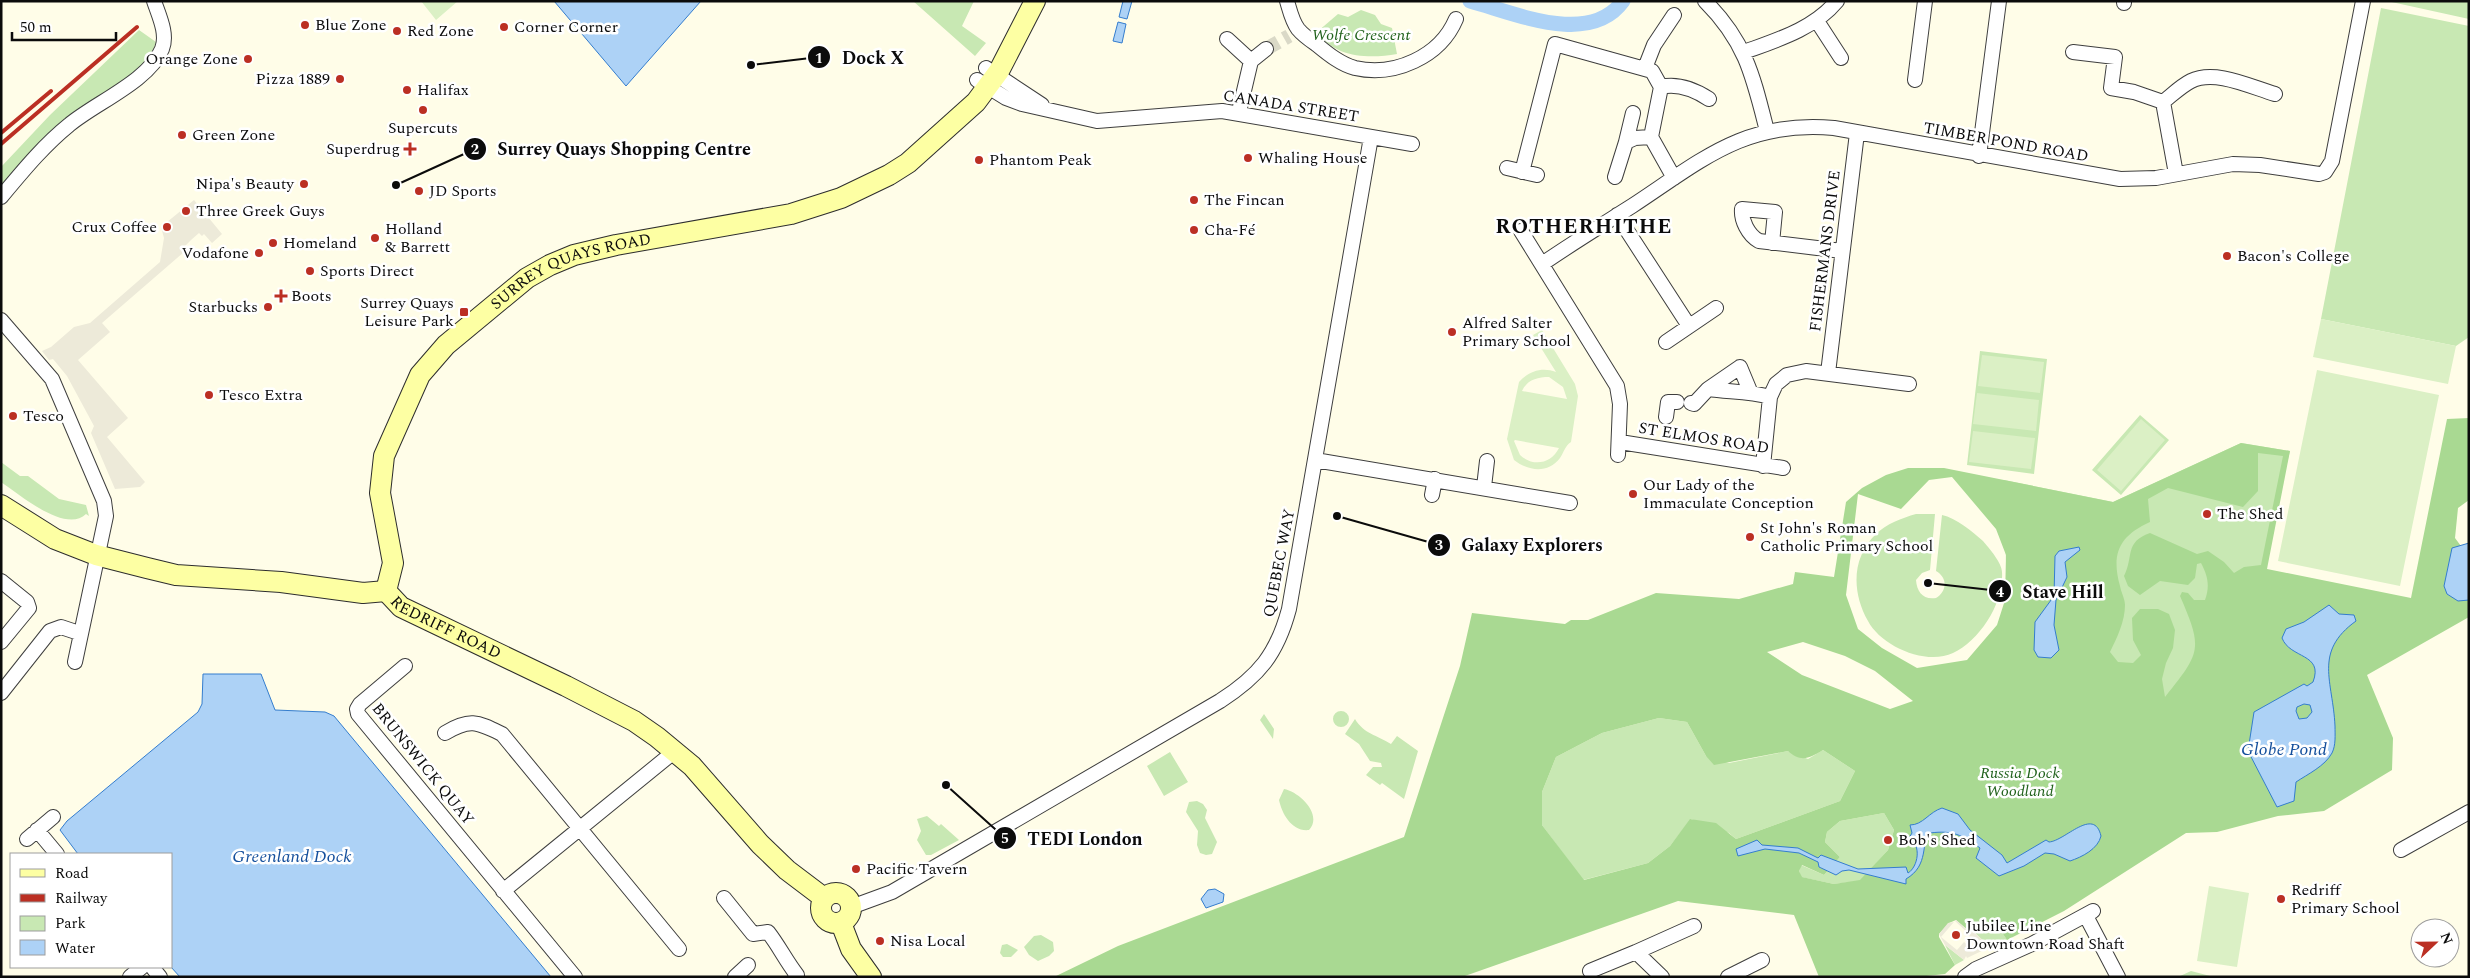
<svg xmlns="http://www.w3.org/2000/svg" width="2470" height="978" font-family="Spectral,serif">
<style>
.green{fill:#c8e8b3}
.forest{fill:#a9d992;fill-rule:evenodd}
.pitch{fill:#dbf0c5;fill-rule:evenodd}
.plaza{fill:#edead9}
.water{fill:#add2f6;stroke:#347dce;fill-rule:evenodd}
.lines{fill:none;stroke-linecap:round;stroke-linejoin:round}
.canal{stroke:#add2f6;stroke-width:15}
.street-tunnel{stroke:#dad9c7;stroke-width:14;stroke-dasharray:14 7;stroke-linecap:butt}
.street-casing{stroke:#3e3e3e;stroke-width:16}
.secondary-casing{stroke:#2d2d2d;stroke-width:22}
.street{stroke:#fff;stroke-width:14}
.secondary{stroke:#fdffa3;stroke-width:20}
.rail{stroke:#bb2f23;stroke-width:4}
.poi-dot{fill:#bb2f23;stroke:#fff;stroke-width:2}
.labels{text-anchor:middle;dominant-baseline:central;stroke-width:5;stroke-linejoin:round;paint-order:stroke}
.poi-label{font-size:16px;fill:#0b0b0b;stroke:#fff;text-anchor:start}
.park-label{font-size:16px;font-style:italic;fill:#21621c;stroke:#fff}
.street-label{font-size:16px;fill:#0b0b0b;stroke:#fff}
.water-label{font-size:18px;font-style:italic;fill:#144f9c;stroke:#fff}
.district-label{font-size:21px;font-weight:bold;letter-spacing:1px;fill:#0b0b0b;stroke:#fff}
.leader{fill:none;stroke:#0b0b0b;stroke-width:2}
.callout-dot{fill:#0b0b0b;stroke:#fff;stroke-width:2}
.mark-label{font-size:15px;text-anchor:middle;font-weight:bold;fill:#fff}
.callout-label{font-size:18px;text-anchor:middle;font-weight:bold;fill:#0b0b0b;stroke:#fff;stroke-width:5;stroke-linejoin:round;paint-order:stroke}
</style>
<rect width="100%" height="100%" fill="#fffde8"/>
<path class="green" d="M 913,1 L 974,1 L 962,26 L 986,43 L 975,56 Z
M 2387,1 L 2469,1 L 2469,19 Z
M 2381,8 L 2469,26 L 2469,337 L 2456,346 L 2321,319 Z
M 1361,10 L 1375,15 L 1381,24 L 1392,28 L 1397,54 C 1369,59 1335,58 1317,32 L 1338,14 L 1348,17 Z
M 139,30 L 156,42 C 147,76 87,100 61,122 C 38,140 20,165 1,187 L 1,167 L 50,115 Z
M 1980,351 L 2047,359 L 2034,474 L 1967,465 Z
M 2140,415 L 2169,440 L 2121,495 L 2092,470 Z
M 2241,443 L 2290,451 L 2215,752 L 2010,725 L 2004,480 L 2113,502 Z
M 1,462 L 20,476 L 28,476 L 59,499 L 86,505 L 89,516 L 86,514 C 66,534 20,495 1,482 Z
M 1916,514 L 1935,514 L 1930,570 L 1922,573 L 1916,580 C 1917,592 1923,600 1936,598 C 1947,591 1948,578 1936,571 L 1942,515 C 1956,518 1972,531 1983,541 C 1989,548 2002,563 2002,572 C 2004,603 1980,640 1953,653 C 1926,666 1881,646 1868,621 C 1852,593 1851,558 1876,534 C 1886,524 1902,518 1916,514 Z
M1333 719a8 8 0 1 1 16 0a8 8 0 1 1-16 0Z
M 1264,714 L 1274,729 L 1273,739 L 1260,720 Z
M 1659,718 L 1687,722 L 1706,756 L 1729,763 L 1788,751 L 1808,759 L 1823,750 L 1855,771 L 1840,801 L 1736,839 L 1729,833 L 1691,819 L 1670,846 L 1648,863 L 1583,880 L 1542,825 L 1542,792 L 1556,757 L 1602,733 Z
M 1355,719 C 1364,734 1377,735 1391,744 L 1397,736 L 1418,751 L 1404,799 L 1382,783 L 1380,785 L 1366,775 L 1373,767 L 1382,767 L 1381,763 L 1370,761 L 1359,744 L 1345,734 Z
M 1170,752 L 1188,782 L 1164,796 L 1147,766 Z
M 1284,789 C 1300,792 1323,815 1309,830 C 1292,832 1282,814 1279,800 Z
M 1197,801 L 1203,804 L 1207,810 L 1205,818 L 1217,842 L 1212,854 L 1206,855 L 1200,853 L 1197,845 L 1198,831 L 1186,812 L 1189,802 Z
M 1884,813 L 1894,830 L 1888,850 L 1860,881 L 1834,884 L 1801,877 L 1799,871 L 1801,865 L 1824,875 L 1840,857 L 1825,842 L 1827,832 L 1840,821 Z
M 927,816 L 939,826 L 941,824 L 959,840 L 931,855 L 926,855 L 917,840 L 921,831 L 917,819 Z
M 1992,925 L 1997,925 L 2007,940 L 1990,947 L 1974,932 L 1970,932 Z
M 1041,935 L 1053,942 L 1054,951 L 1049,956 L 1038,961 L 1029,955 L 1024,947 L 1034,936 Z
M 1007,944 L 1018,950 L 1011,957 L 1003,957 L 1000,953 L 1002,945 Z
M 1945,945 L 1964,960 L 1955,965 Z
M 2191,971 L 2214,977 L 2178,977 Z"/>
<path class="forest" d="M 2469,418 L 2469,500 L 2458,508 L 2455,538 L 2464,550 L 2469,548 L 2469,617 L 2367,675 L 2393,738 L 2392,770 L 2324,811 L 2278,816 L 2217,832 L 2186,833 L 2064,911 L 2007,940 L 1997,925 L 1985,926 L 1970,932 L 1956,920 L 1949,923 L 1939,934 L 1939,937 L 1955,965 L 1945,974 L 1917,977 L 1819,977 L 1794,915 L 1678,901 L 1462,977 L 1054,977 L 1118,946 L 1404,837 L 1460,666 L 1472,613 L 1565,624 L 1571,620 L 1588,620 L 1656,593 L 1739,599 L 1793,584 L 1795,572 L 1834,577 L 1846,502 L 1862,488 L 1886,475 L 1908,468 L 1944,468 L 2113,502 L 2241,443 L 2290,451 L 2267,569 L 2411,598 L 2447,419 ZM 2258,453 L 2283,456 L 2261,565 L 2244,567 L 2234,573 L 2224,562 L 2208,551 L 2197,554 L 2150,533 C 2124,542 2134,557 2124,576 L 2128,586 L 2140,595 L 2160,581 L 2188,585 L 2195,578 L 2197,564 L 2201,563 C 2208,576 2210,586 2205,600 L 2194,600 L 2188,593 L 2182,592 L 2180,596 C 2203,649 2201,652 2165,697 L 2162,679 L 2166,663 L 2173,648 L 2175,630 L 2169,614 L 2158,609 L 2140,609 L 2132,618 L 2133,640 L 2141,655 L 2133,663 L 2118,662 L 2110,652 C 2117,638 2125,621 2125,605 C 2125,599 2121,592 2120,586 C 2111,554 2119,536 2150,522 L 2148,499 L 2168,488 L 2243,507 L 2258,491 ZM 1952,477 L 1996,529 L 2006,555 L 2005,600 L 1997,625 L 1967,660 L 1917,668 L 1882,648 L 1858,629 L 1846,595 L 1858,494 L 1901,509 L 1929,480 ZM 1803,642 L 1845,656 L 1875,671 L 1913,701 L 1890,709 L 1802,675 L 1767,652 ZM 1659,718 L 1687,722 L 1706,756 L 1714,765 L 1788,751 C 1801,763 1810,758 1823,750 L 1855,771 L 1840,801 L 1736,839 L 1716,823 L 1690,819 L 1670,846 L 1648,863 L 1584,880 L 1542,825 L 1542,792 L 1556,757 L 1602,733 ZM 1884,813 L 1894,830 L 1888,850 L 1860,880 L 1834,884 L 1802,877 L 1799,871 L 1802,865 L 1824,875 L 1840,857 L 1825,842 L 1827,832 L 1840,821 Z"/>
<path class="pitch" d="M 421,1 L 458,1 L 436,20 Z
M 2321,319 L 2456,346 L 2448,384 L 2313,357 Z
M 1542,330 L 1575,384 L 1578,396 L 1571,442 C 1565,446 1564,452 1560,458 C 1548,474 1528,471 1514,460 L 1507,439 L 1519,382 C 1529,371 1542,367 1556,372 L 1533,335 ZM 1549,377 L 1563,387 L 1567,399 L 1522,391 C 1527,380 1537,377 1549,377 ZM 1514,441 L 1515,440 L 1559,448 C 1551,464 1533,467 1520,455 Z
M 1982,355 L 2044,362 L 2040,393 L 1978,386 Z
M 2317,370 L 2439,395 L 2400,586 L 2278,561 Z
M 1977,393 L 2039,400 L 2036,431 L 1973,424 Z
M 2141,419 L 2165,440 L 2121,491 L 2097,470 Z
M 1973,431 L 2035,438 L 2031,469 L 1969,462 Z
M 2209,886 L 2249,893 L 2237,967 L 2197,961 Z"/>
<path class="plaza" d="M 194,200 L 222,234 L 212,243 L 204,234 L 202,236 L 199,233 L 191,240 L 184,247 L 186,250 L 184,252 L 102,323 L 110,332 L 78,360 L 128,418 L 107,437 L 145,482 L 140,487 L 115,489 L 91,433 L 94,426 L 67,376 L 53,359 L 49,360 L 42,351 L 51,347 L 74,327 L 90,323 L 160,262 L 164,238 L 161,227 Z
M 1956,920 L 1970,932 L 1974,932 L 1990,947 L 1967,958 L 1966,956 L 1964,960 L 1945,945 L 1939,934 L 1948,923 L 1954,922 L 1941,937 L 1957,950 L 1964,942 L 1970,947 L 1974,944 L 1968,938 L 1970,935 L 1955,921 Z"/>
<path class="water" d="M 554,1 L 701,1 L 626,86 Z
M 1123,1 L 1132,1 L 1127,19 L 1119,17 Z
M 1118,22 L 1126,24 L 1122,43 L 1113,41 Z
M 2469,543 L 2469,600 L 2458,601 L 2447,594 L 2444,586 L 2452,548 Z
M 2079,547 L 2080,550 L 2065,562 L 2067,577 L 2056,600 L 2054,625 L 2059,650 L 2051,658 L 2038,657 L 2034,650 L 2035,622 L 2054,596 L 2055,556 L 2059,551 Z
M 2329,605 L 2339,614 L 2354,615 L 2356,621 C 2313,652 2333,681 2335,726 C 2335,735 2336,745 2332,753 C 2325,766 2308,774 2296,782 L 2294,801 L 2277,807 L 2248,751 L 2254,712 L 2304,684 L 2307,686 L 2313,682 C 2324,653 2290,659 2282,638 L 2286,629 L 2304,622 ZM 2304,704 L 2310,705 L 2312,712 L 2307,718 L 2299,719 L 2296,711 L 2297,707 Z
M 203,674 L 261,674 L 275,710 L 325,712 L 334,716 L 551,977 L 180,977 L 171,967 L 171,854 L 78,854 L 60,830 L 67,821 L 198,712 L 202,704 Z
M 1942,808 L 1958,814 L 1970,830 L 2002,855 L 2007,863 L 2046,840 L 2049,842 C 2065,841 2094,806 2101,836 C 2098,849 2082,857 2070,861 L 2054,854 L 2045,853 L 2024,866 L 1999,876 L 1976,858 L 1980,848 C 1962,835 1953,830 1930,833 C 1920,842 1930,865 1906,879 L 1906,884 L 1849,870 L 1842,871 L 1836,875 L 1819,867 L 1818,862 L 1799,853 L 1765,849 L 1738,856 L 1736,849 L 1757,840 L 1762,845 L 1798,848 L 1818,858 L 1821,855 L 1858,869 L 1906,867 L 1908,873 C 1918,867 1922,845 1909,838 L 1912,833 L 1910,825 C 1923,825 1929,812 1942,808 Z
M 1215,889 L 1224,894 L 1223,902 L 1206,908 L 1201,899 L 1208,890 Z"/>
<g class="lines">
<path class="canal" d="M 1470,1 C 1515,13 1590,47 1623,1"/>
<path class="street-tunnel" d="M 1266,49 L 1289,36"/>
<g class="street-casing">
<path id="street" d="M 1287,1 C 1290,11 1292,21 1298,29 C 1303,35 1310,40 1316,44 C 1327,53 1340,64 1355,68 C 1394,77 1440,57 1456,19
M 1705,1 C 1746,42 1753,76 1767,131
M 2124,3 L 2124,1
M 1817,21 L 1841,58
M 1227,39 L 1251,61 L 1239,112
M 1744,52 C 1777,40 1814,29 1837,1
M 2073,52 L 2115,57 L 2111,88 L 2134,92 L 2163,102
M 1251,61 L 1266,49
M 986,68 L 1042,105
M 1645,68 L 1654,45 L 1674,15
M 977,80 L 1006,98 L 1022,104 L 1097,121 L 1222,111 L 1412,144
M 1915,80 L 1925,1
M 1661,87 C 1678,83 1695,90 1709,99
M 2163,102 C 2172,95 2181,86 2191,81 C 2215,69 2251,87 2275,94
M 2163,102 L 2176,174
M 1626,142 L 1633,113
M 1979,156 L 1999,1
M 1507,168 L 1537,175
M 1522,172 L 1555,44 L 1652,71 L 1661,87 L 1651,137 L 1674,178
M 1615,177 L 1626,142 L 1635,138 L 1651,137
M 1,197 C 22,172 43,146 69,125 C 95,103 149,81 162,49 C 168,34 159,16 154,1
M 1617,215 L 1689,326
M 1521,231 L 1617,386 L 1620,404 L 1618,455
M 1772,243 L 1775,212 L 1742,209 C 1741,220 1748,235 1759,241 L 1842,251
M 1542,264 C 1571,244 1602,225 1632,206 C 1702,160 1745,120 1834,128 L 2120,179 L 2156,178 L 2233,164 L 2260,165 L 2319,174 L 2325,172 L 2332,161 L 2363,1
M 1,320 L 52,379 L 104,501 L 106,516 L 75,662
M 1666,342 L 1716,308
M 1828,373 L 1857,133
M 1750,391 L 1740,367 L 1708,389 C 1730,392 1750,391 1770,397
M 1691,403 L 1694,404 L 1708,389
M 1666,417 L 1668,402 L 1677,402
M 1620,442 L 1783,468
M 1315,460 L 1570,503
M 1763,466 L 1770,397 L 1776,384 L 1787,375 L 1806,371 L 1909,384
M 1484,487 L 1487,461
M 1432,495 L 1435,479
M 1,581 L 27,602 L 29,608 L 1,642
M 405,666 L 360,704 L 357,709 L 358,714 L 575,977
M 1,693 L 50,631 L 61,627 L 79,633
M 445,733 C 470,718 477,722 502,734 L 679,949
M 37,830 L 57,854
M 27,839 L 53,817
M 2401,850 L 2469,812
M 503,891 L 675,751
M 724,898 L 753,934 L 768,932 C 779,946 786,961 797,975 L 795,977
M 851,907 L 892,892 L 1220,701 C 1259,676 1277,654 1289,609 L 1371,137
M 2086,916 L 2118,977
M 1636,952 L 1694,926
M 152,967 L 160,977
M 1590,971 L 1636,952 L 1662,977
M 130,977 L 142,967
M 735,977 L 748,965
M 1728,977 L 1762,960
M 1965,977 L 1976,969 L 2032,944 L 2093,911"/>
</g>
<g class="secondary-casing">
<g id="secondary">
<path d="M 1,505 L 55,539 L 96,555 L 147,568 L 176,575 L 281,582 L 363,593 L 386,591"/>
<path id="s1" d="M 386,591 L 393,563 L 380,493 L 384,456 L 420,375 L 446,345 L 527,278 L 550,265 L 574,255 L 616,245 L 791,214 L 841,198 L 889,175 L 908,163 L 976,102 L 999,71 L 1035,1"/>
<path id="s2" d="M 386,591 L 401,607 L 566,686 L 634,721 L 657,737 L 692,766 L 760,844 L 787,870 L 824,898"/>
<circle cx="836" cy="908" r="15"/>
<path d="M 841,923 L 851,949 L 871,977"/>
</g>
</g>
<use href="#street" class="street"/>
<use href="#secondary" class="secondary"/>
<path class="rail" d="M 1,133 L 51,91
M 1,144 L 137,27"/>
</g>
<g class="poi-dot">
<circle cx="305" cy="25" r="5"/>
<circle cx="504" cy="27" r="5"/>
<circle cx="397" cy="31" r="5"/>
<circle cx="248" cy="59" r="5"/>
<circle cx="340" cy="79" r="5"/>
<circle cx="407" cy="90" r="5"/>
<circle cx="423" cy="110" r="5"/>
<circle cx="182" cy="135" r="5"/>
<path d="M407.5 141.5h5v5h5v5h-5v5h-5v-5h-5v-5h5z"/>
<circle cx="1248" cy="158" r="5"/>
<circle cx="979" cy="160" r="5"/>
<circle cx="304" cy="184" r="5"/>
<circle cx="419" cy="191" r="5"/>
<circle cx="1194" cy="200" r="5"/>
<circle cx="186" cy="211" r="5"/>
<circle cx="167" cy="227" r="5"/>
<circle cx="1194" cy="230" r="5"/>
<circle cx="375" cy="238" r="5"/>
<circle cx="273" cy="243" r="5"/>
<circle cx="259" cy="253" r="5"/>
<circle cx="2227" cy="256" r="5"/>
<circle cx="310" cy="271" r="5"/>
<path d="M278.5 288.5h5v5h5v5h-5v5h-5v-5h-5v-5h5z"/>
<circle cx="268" cy="307" r="5"/>
<rect x="459" y="307" width="10" height="10" rx="2.5"/>
<circle cx="1452" cy="332" r="5"/>
<circle cx="209" cy="395" r="5"/>
<circle cx="13" cy="416" r="5"/>
<circle cx="1633" cy="494" r="5"/>
<circle cx="2207" cy="514" r="5"/>
<circle cx="1750" cy="537" r="5"/>
<circle cx="1888" cy="840" r="5"/>
<circle cx="856" cy="869" r="5"/>
<circle cx="2281" cy="899" r="5"/>
<circle cx="1956" cy="935" r="5"/>
<circle cx="880" cy="941" r="5"/>
</g>
<g class="labels">
<g class="poi-label">
<text x="315" y="25">Blue Zone</text>
<text x="514" y="27">Corner Corner</text>
<text x="407" y="31">Red Zone</text>
<text x="238" y="59" text-anchor="end">Orange Zone</text>
<text x="330" y="79" text-anchor="end">Pizza 1889</text>
<text x="417" y="90">Halifax</text>
<text x="423" y="128" text-anchor="middle">Supercuts</text>
<text x="192" y="135">Green Zone</text>
<text x="400" y="149" text-anchor="end">Superdrug</text>
<text x="1258" y="158">Whaling House</text>
<text x="989" y="160">Phantom Peak</text>
<text x="294" y="184" text-anchor="end">Nipa's Beauty</text>
<text x="429" y="191">JD Sports</text>
<text x="1204" y="200">The Fincan</text>
<text x="196" y="211">Three Greek Guys</text>
<text x="157" y="227" text-anchor="end">Crux Coffee</text>
<text x="385" y="229">Holland<tspan x="385" dy="18">&amp; Barrett</tspan></text>
<text x="1204" y="230">Cha-Fé</text>
<text x="283" y="243">Homeland</text>
<text x="249" y="253" text-anchor="end">Vodafone</text>
<text x="2237" y="256">Bacon's College</text>
<text x="320" y="271">Sports Direct</text>
<text x="291" y="296">Boots</text>
<text x="454" y="303" text-anchor="end">Surrey Quays<tspan x="454" dy="18">Leisure Park</tspan></text>
<text x="258" y="307" text-anchor="end">Starbucks</text>
<text x="1462" y="323">Alfred Salter<tspan x="1462" dy="18">Primary School</tspan></text>
<text x="219" y="395">Tesco Extra</text>
<text x="23" y="416">Tesco</text>
<text x="1643" y="485">Our Lady of the<tspan x="1643" dy="18">Immaculate Conception</tspan></text>
<text x="2217" y="514">The Shed</text>
<text x="1760" y="528">St John's Roman<tspan x="1760" dy="18">Catholic Primary School</tspan></text>
<text x="1898" y="840">Bob's Shed</text>
<text x="866" y="869">Pacific Tavern</text>
<text x="2291" y="890">Redriff<tspan x="2291" dy="18">Primary School</tspan></text>
<text x="1966" y="926">Jubilee Line<tspan x="1966" dy="18">Downtown Road Shaft</tspan></text>
<text x="890" y="941">Nisa Local</text>
</g>
<g class="park-label">
<text x="1361" y="35">Wolfe Crescent</text>
<text x="2020" y="773">Russia Dock<tspan x="2020" dy="18">Woodland</tspan></text>
</g>
<g class="street-label">
<text transform="translate(1291 106) rotate(9)">CANADA STREET</text>
<text transform="translate(2006 142) rotate(10)">TIMBER POND ROAD</text>
<text transform="translate(1825 251) rotate(-83)">FISHERMANS DRIVE</text>
<text stroke="none"><textPath href="#s1" startOffset="414">SURREY QUAYS ROAD</textPath></text>
<text transform="translate(1704 438) rotate(9)">ST ELMOS ROAD</text>
<text transform="translate(1279 563) rotate(-79)">QUEBEC WAY</text>
<text stroke="none"><textPath href="#s2" startOffset="71">REDRIFF ROAD</textPath></text>
<text transform="translate(423 764) rotate(51)">BRUNSWICK QUAY</text>
</g>
<g class="water-label">
<text x="2284" y="749">Globe Pond</text>
<text x="292" y="856">Greenland Dock</text>
</g>
<g class="district-label">
<text x="1584" y="227">ROTHERHITHE</text>
</g>
</g>
<path class="leader" d="M751 65L819 57M396 185L475 149M1337 516L1439 545M1928 583L2000 591M946 785L1005 838"/>
<g class="callout-dot">
<circle cx="751" cy="65" r="5"/>
<circle cx="396" cy="185" r="5"/>
<circle cx="1337" cy="516" r="5"/>
<circle cx="1928" cy="583" r="5"/>
<circle cx="946" cy="785" r="5"/>
<circle cx="819" cy="57" r="12"/>
<circle cx="475" cy="149" r="12"/>
<circle cx="1439" cy="545" r="12"/>
<circle cx="2000" cy="591" r="12"/>
<circle cx="1005" cy="838" r="12"/>
</g>
<g class="mark-label">
<text x="819" y="63">1</text>
<text x="475" y="154">2</text>
<text x="1439" y="550">3</text>
<text x="2000" y="597">4</text>
<text x="1005" y="843">5</text>
</g>
<g class="callout-label">
<text x="873" y="64">Dock X</text>
<text x="624" y="155">Surrey Quays Shopping Centre</text>
<text x="1532" y="551">Galaxy Explorers</text>
<text x="2063" y="598">Stave Hill</text>
<text x="1085" y="845">TEDI London</text>
</g>
<rect width="2470" height="978" fill="none" stroke="#0b0b0b" stroke-width="5"/>
<rect x="10" y="853" width="162" height="115" fill="#ffffff" stroke="#9d9d9d"/>
<rect x="20" y="869" width="25" height="8" fill="#fdffa3" stroke="#9d9d9d"/>
<text x="55" y="878" font-size="15" fill="#0b0b0b">Road</text>
<rect x="20" y="894" width="25" height="8" fill="#bb2f23" stroke="#9d9d9d"/>
<text x="55" y="903" font-size="15" fill="#0b0b0b">Railway</text>
<rect x="20" y="916" width="25" height="15" fill="#c8e8b3" stroke="#9d9d9d"/>
<text x="55" y="928" font-size="15" fill="#0b0b0b">Park</text>
<rect x="20" y="940" width="25" height="15" fill="#add2f6" stroke="#9d9d9d"/>
<text x="55" y="953" font-size="15" fill="#0b0b0b">Water</text>
<g transform="translate(2435 943) rotate(68)"><circle r="24" fill="#ffffff" stroke="#9d9d9d"/>
<path d="M0-4L9 19L0 12L-9 19Z" fill="#bb2f23"/>
<text y="-8" font-size="14" font-weight="bold" text-anchor="middle" fill="#0b0b0b">N</text>
</g>
<path d="M12 32v8h104v-8" fill="none" stroke="#0b0b0b" stroke-width="2.5"/>
<text x="20" y="32" font-size="15" fill="#0b0b0b" stroke="#ffffff" stroke-width="4" paint-order="stroke">50 m</text>
</svg>
